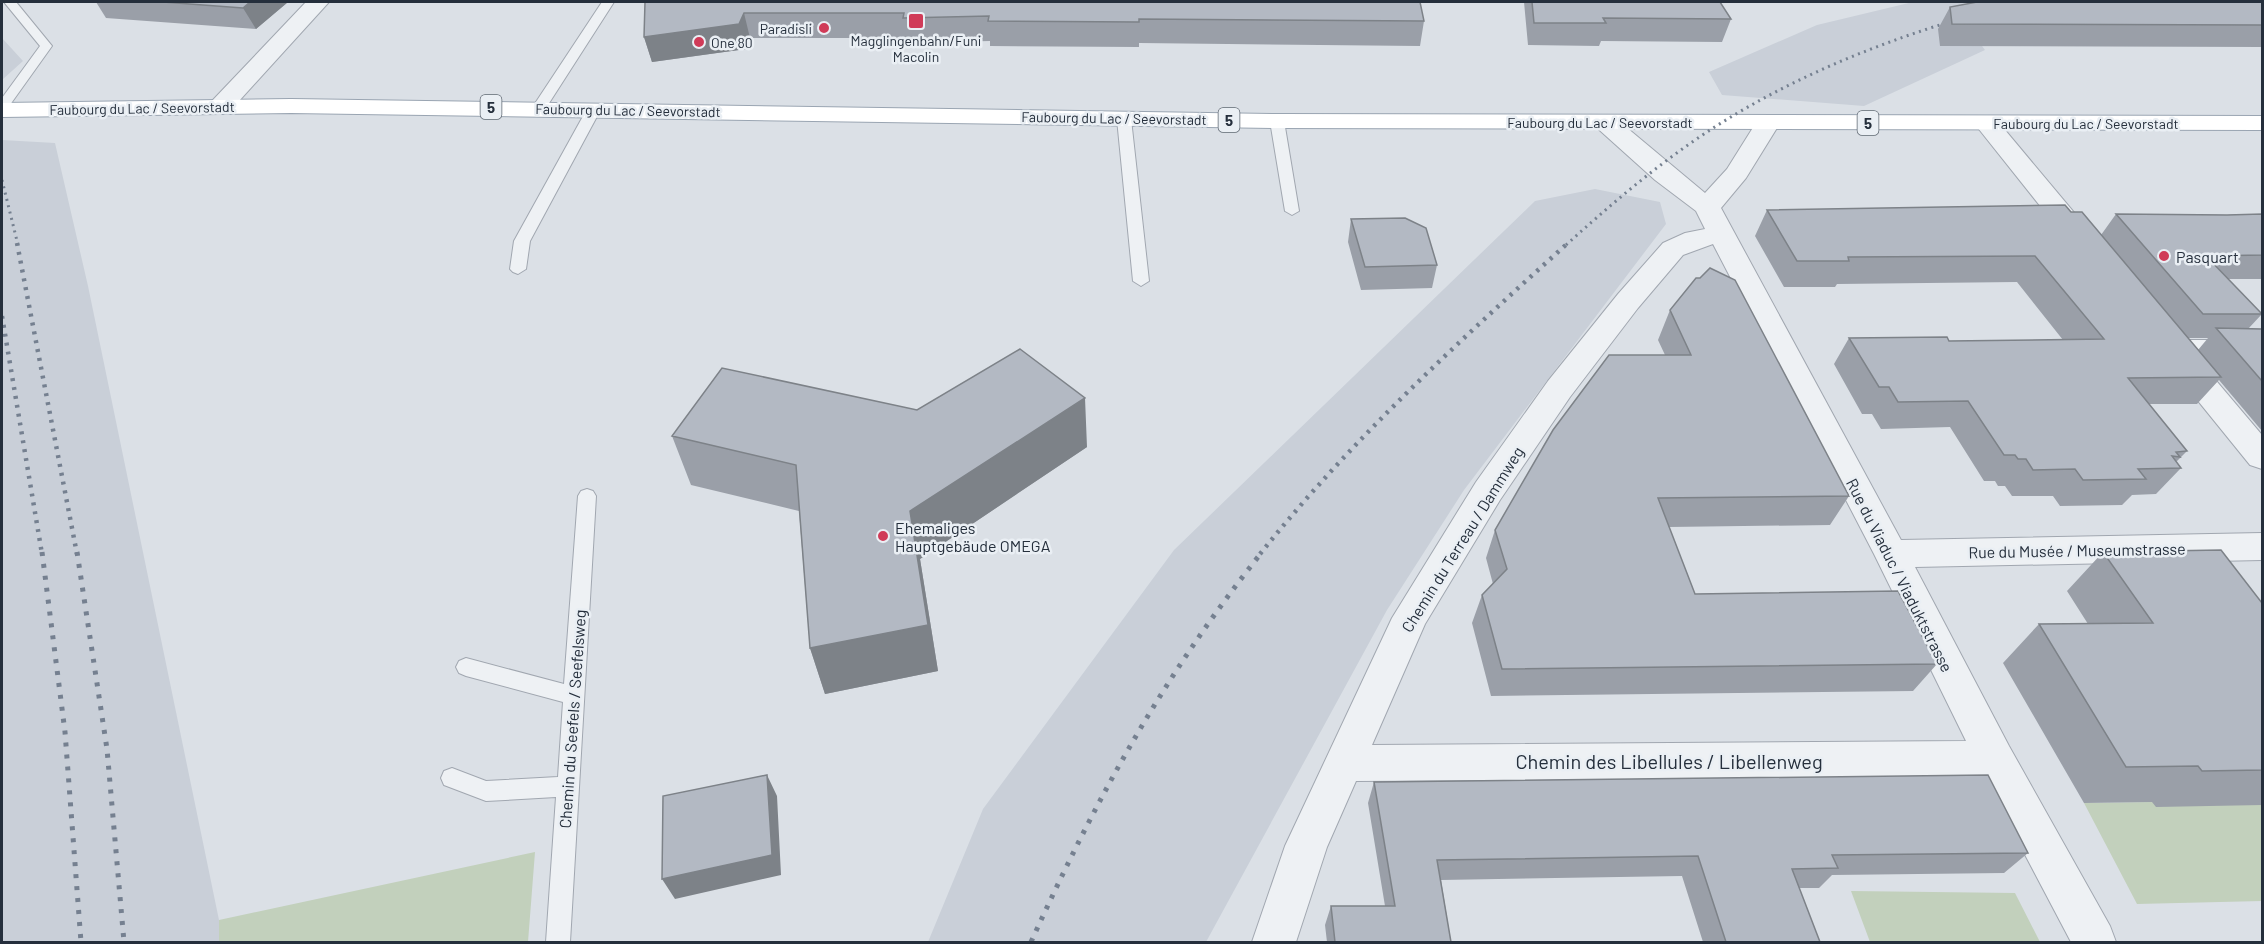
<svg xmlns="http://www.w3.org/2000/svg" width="2264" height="944" font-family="Barlow,sans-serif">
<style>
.built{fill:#c9cfd8}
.green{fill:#c2d0bc}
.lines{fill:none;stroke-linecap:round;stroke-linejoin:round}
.service-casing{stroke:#a1a7b0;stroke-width:2}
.minor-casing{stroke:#a1a7b0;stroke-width:2}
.primary-casing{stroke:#9aa5b2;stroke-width:2}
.service{fill:#eef1f4;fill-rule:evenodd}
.minor{fill:#eef1f4;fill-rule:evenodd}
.primary{fill:#fff;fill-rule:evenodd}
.rail-far2{stroke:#758090;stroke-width:3;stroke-dasharray:2 4.5;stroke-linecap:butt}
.rail-far1{stroke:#758090;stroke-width:4.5;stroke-dasharray:3 6;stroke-linecap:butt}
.rail{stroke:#758090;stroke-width:5;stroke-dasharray:4 8;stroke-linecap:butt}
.wall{fill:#9a9fa8;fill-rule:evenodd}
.shaded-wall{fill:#7d8288}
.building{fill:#b3b9c3;stroke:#7d8288;stroke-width:1.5}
.poi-dot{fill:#d03b58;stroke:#eaeff4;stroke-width:2}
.labels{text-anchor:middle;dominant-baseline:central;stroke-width:5;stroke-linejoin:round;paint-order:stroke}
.far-poi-label{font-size:14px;fill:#252f3c;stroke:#eaeff4;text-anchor:end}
.far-street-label{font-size:14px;fill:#252f3c;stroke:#eaeff4}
.shield{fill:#eaeff4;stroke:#606973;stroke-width:1.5}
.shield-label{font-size:15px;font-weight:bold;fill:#252f3c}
.poi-label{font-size:16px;fill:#252f3c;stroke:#eaeff4;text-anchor:start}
.street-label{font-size:16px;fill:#252f3c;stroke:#eaeff4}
.near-street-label{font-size:20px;fill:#252f3c;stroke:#eaeff4}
</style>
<rect width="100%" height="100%" fill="#dbe0e6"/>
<path class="built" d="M 1913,2 L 2063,2 L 1965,23 L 1985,50 L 1864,106 L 1722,95 L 1709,72 L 1817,25 Z
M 2,38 L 23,61 L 2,80 Z
M 2,140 L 55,143 L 88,286 L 219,920 L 219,942 L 2,942 Z
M 1595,189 L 1660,202 L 1666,224 L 1464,490 L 1387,610 L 1206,942 L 928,942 L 983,809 L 1174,550 L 1535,201 Z"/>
<path class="green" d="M 2152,802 L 2262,805 L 2262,901 L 2137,904 L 2084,803 Z
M 535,852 L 528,942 L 219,942 L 219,920 Z
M 1851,891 L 2015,893 L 2040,942 L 1870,942 Z"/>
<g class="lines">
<g class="service-casing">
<path id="service" d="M 4,2 L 16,2 L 52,46 L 7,109 L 2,110 L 2,98 L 40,46 Z
M 602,2 L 614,2 L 544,111 L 534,111 L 532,108 Z
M 594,105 L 601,109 L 530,241 L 526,269 L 518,274 L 513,272 L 510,269 L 514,241 L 587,109 Z
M 1124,115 L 1131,119 L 1149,281 L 1141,286 L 1133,281 L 1117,119 Z
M 1277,117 L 1284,121 L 1299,211 L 1292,215 L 1285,211 L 1270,121 Z
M 2172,340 L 2262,340 L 2262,351 L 2166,350 L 2164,346 L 2166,342 Z
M 587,489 L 593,491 L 596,496 L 570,942 L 546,942 L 556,797 L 486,801 L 444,785 L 441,778 L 444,771 L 452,768 L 486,781 L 558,777 L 563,702 L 466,676 L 459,673 L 456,667 L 459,661 L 466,658 L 564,684 L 578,496 L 581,491 Z"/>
</g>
<g class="minor-casing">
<path id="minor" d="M 306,2 L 329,2 L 229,112 L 220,114 L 211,112 L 208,107 L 211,102 Z
M 1605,115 L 1614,117 L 1705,193 L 1727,169 L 1759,118 L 1768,116 L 1777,118 L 1780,123 L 1746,178 L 1721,208 L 1901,540 L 2262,533 L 2262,560 L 1915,567 L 2009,746 L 2110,926 L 2116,942 L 2071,942 L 1984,777 L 1356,781 L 1327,847 L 1296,942 L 1252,942 L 1285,846 L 1392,618 L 1476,482 L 1548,381 L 1618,294 L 1663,243 L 1685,233 L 1705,229 L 1696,211 L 1655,180 L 1596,127 L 1593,122 L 1596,117 ZM 1713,244 L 1874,554 L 1966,741 L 1372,745 L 1425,624 L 1500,500 L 1570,397 L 1638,308 L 1683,255 Z
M 1986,116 L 1995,118 L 2092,234 L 2096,240 L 2092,246 L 2082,249 L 2072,246 L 1974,123 L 1977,118 Z
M 2180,348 L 2191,351 L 2262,435 L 2262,469 L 2250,465 L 2169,365 L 2165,358 L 2169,351 Z"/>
</g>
<g class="primary-casing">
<path id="primary" d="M 291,99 L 1277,114 L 2262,116 L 2262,130 L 1277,128 L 291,113 L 2,117 L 2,103 Z"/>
</g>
<use href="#service" class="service"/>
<use href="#minor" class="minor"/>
<use href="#primary" class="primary"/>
<path class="rail-far2" d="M 2,180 L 18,245
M 1566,245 C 1608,207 1651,170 1698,138 C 1778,84 1866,47 1959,19"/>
<path class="rail-far1" d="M 17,243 L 77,554
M 2,316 L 42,554
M 1260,554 C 1352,439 1459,341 1568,243"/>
<path class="rail" d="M 42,552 L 65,732 L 81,942
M 77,552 L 107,749 L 124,942
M 1031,942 C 1096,799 1163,676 1262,552"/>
</g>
<path class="wall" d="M 96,2 L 288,2 L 256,29 L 106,18 Z
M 645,2 L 1424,21 L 1420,46 L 1139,43 L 1139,47 L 990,46 L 990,41 L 907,43 L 906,38 L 750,38 L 746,49 L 652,62 L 644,37 Z
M 1524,2 L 1720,2 L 1731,19 L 1722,42 L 1601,41 L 1599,46 L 1528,45 Z
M 2262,2 L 2262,47 L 1940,46 L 1938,29 L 1950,7 Z
M 1767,210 L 2071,212 L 2101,235 L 2116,214 L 2227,215 L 2262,214 L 2262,279 L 2228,279 L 2262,314 L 2248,329 L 2262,329 L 2262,431 L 2219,380 L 2197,404 L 2149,404 L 2187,451 L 2176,462 L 2181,468 L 2156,494 L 2132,495 L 2122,505 L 2060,506 L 2053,496 L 2012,496 L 2005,486 L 1998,486 L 1995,481 L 1984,481 L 1950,427 L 1881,429 L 1872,414 L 1862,414 L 1834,364 L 1849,338 L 1949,341 L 2063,340 L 2017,282 L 1837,284 L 1835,287 L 1784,287 L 1755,236 ZM 2188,338 L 2208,338 L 2198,350 Z
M 1351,219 L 1437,265 L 1432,288 L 1361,290 L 1348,242 Z
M 1670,310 L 1849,496 L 1830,525 L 1669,527 L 1695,594 L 1937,664 L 1913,691 L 1491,696 L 1472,623 L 1482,595 L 1493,584 L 1486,558 L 1495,530 L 1665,355 L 1658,340 Z
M 672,436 L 1087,447 L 920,559 L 938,671 L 825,694 L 810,648 L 799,511 L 691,485 Z
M 2103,552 L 2262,603 L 2262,805 L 2156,807 L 2152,802 L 2084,803 L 2003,663 L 2039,624 L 2088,624 L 2067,591 Z
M 1374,782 L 2028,853 L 2004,873 L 1832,875 L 1819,888 L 1799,888 L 1820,942 L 1703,942 L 1682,876 L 1441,880 L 1451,942 L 1327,942 L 1325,925 L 1331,906 L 1385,906 L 1368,803 Z"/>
<path class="shaded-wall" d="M 250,2 L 288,2 L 256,29 L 243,8 Z
M 744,13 L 750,38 L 746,49 L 652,62 L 644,37 Z
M 1085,398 L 1087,447 L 920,559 L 938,671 L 825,694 L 810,648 L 910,511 Z
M 767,775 L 777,796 L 781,875 L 675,899 L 662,879 Z"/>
<path class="building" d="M 163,2 L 250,2 L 243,8 Z
M 645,2 L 1420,2 L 1424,21 L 1139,19 L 1139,22 L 988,21 L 989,16 L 903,18 L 904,13 L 744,13 L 739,24 L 644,37 Z
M 1532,2 L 1720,2 L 1731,19 L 1603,18 L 1606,23 L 1534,23 Z
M 1977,2 L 2262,2 L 2262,25 L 1952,24 L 1950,7 Z
M 2065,205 L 2071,212 L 2082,212 L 2221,377 L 2128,378 L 2187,451 L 2176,452 L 2180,457 L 2172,456 L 2181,468 L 2138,469 L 2146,479 L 2083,480 L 2075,469 L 2033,470 L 2026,459 L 2018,459 L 2015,455 L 2004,455 L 1968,401 L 1898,402 L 1889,387 L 1879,387 L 1849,338 L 1947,337 L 1949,341 L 2104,339 L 2035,256 L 1848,257 L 1849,261 L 1797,261 L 1767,210 Z
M 2116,214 L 2227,215 L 2262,214 L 2262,255 L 2206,256 L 2262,314 L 2203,314 Z
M 1405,218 L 1426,228 L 1437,265 L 1365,267 L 1351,219 Z
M 1710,268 L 1735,280 L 1849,496 L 1658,498 L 1695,594 L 1898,591 L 1937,664 L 1502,669 L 1482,595 L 1507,569 L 1495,530 L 1553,430 L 1609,355 L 1691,355 L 1670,310 L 1696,278 L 1700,278 Z
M 2216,328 L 2262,329 L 2262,381 Z
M 1020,349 L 1085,398 L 910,511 L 928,625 L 810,648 L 796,465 L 672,436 L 722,368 L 917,410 Z
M 2221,550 L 2262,603 L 2262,770 L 2202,771 L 2198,766 L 2126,767 L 2039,624 L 2153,623 L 2103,552 Z
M 767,775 L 772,855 L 662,879 L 663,796 Z
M 1988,775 L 2028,853 L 1832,855 L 1838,868 L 1792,869 L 1820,942 L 1726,942 L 1698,856 L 1437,860 L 1451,942 L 1335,942 L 1331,906 L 1395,906 L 1374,782 Z"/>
<g class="poi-dot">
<rect x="908" y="13" width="16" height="16" rx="3"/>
<circle cx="824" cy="28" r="6"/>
<circle cx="699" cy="42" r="6"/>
<circle cx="2164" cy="256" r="6"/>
<circle cx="883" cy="536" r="6"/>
</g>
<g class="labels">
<g class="far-poi-label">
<text x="812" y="28">Paradisli</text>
<text x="916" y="40" text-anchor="middle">Magglingenbahn/Funi<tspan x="916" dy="16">Macolin</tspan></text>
<text x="711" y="42" text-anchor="start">One 80</text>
</g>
<g class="far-street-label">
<text transform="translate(142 108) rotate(-1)">Faubourg du Lac / Seevorstadt</text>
<text transform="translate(628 110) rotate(1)">Faubourg du Lac / Seevorstadt</text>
<text transform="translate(1114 118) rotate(1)">Faubourg du Lac / Seevorstadt</text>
<text x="1600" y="122">Faubourg du Lac / Seevorstadt</text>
<text x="2086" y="123">Faubourg du Lac / Seevorstadt</text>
</g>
<g class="shield">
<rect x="480.5" y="95" width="21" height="24" rx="4.5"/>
<rect x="1218.5" y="108" width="21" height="24" rx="4.5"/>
<rect x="1857.5" y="111" width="21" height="24" rx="4.5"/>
</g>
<g class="shield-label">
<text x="491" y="107">5</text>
<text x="1229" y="120">5</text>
<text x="1868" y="123">5</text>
</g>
<g class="poi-label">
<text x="2176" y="256">Pasquart</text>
<text x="895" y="527">Ehemaliges<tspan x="895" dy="18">Hauptgebäude OMEGA</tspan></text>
</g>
<g class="street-label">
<text transform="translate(1462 539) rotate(-58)">Chemin du Terreau / Dammweg</text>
<text transform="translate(2077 550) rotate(-1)">Rue du Musée / Museumstrasse</text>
<text transform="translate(1900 575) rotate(63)">Rue du Viaduc / Viaduktstrasse</text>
<text transform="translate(572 719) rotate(-86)">Chemin du Seefels / Seefelsweg</text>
</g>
<g class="near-street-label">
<text x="1669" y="761">Chemin des Libellules / Libellenweg</text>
</g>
</g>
<rect width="2264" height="944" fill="none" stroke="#252f3c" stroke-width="6"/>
</svg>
